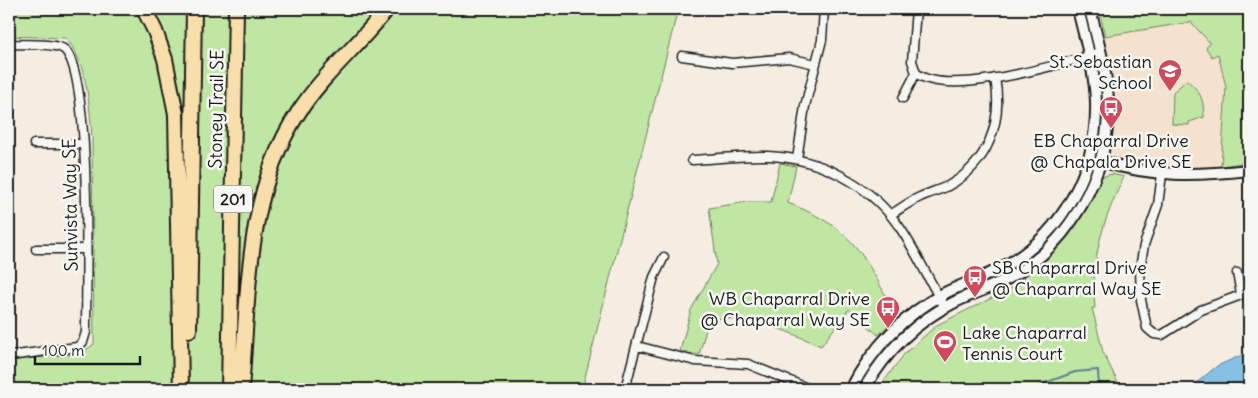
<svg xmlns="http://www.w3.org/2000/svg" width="1258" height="398" font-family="Delius,sans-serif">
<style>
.built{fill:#f4e1ce}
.green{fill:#bfe7a3;stroke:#6e8260}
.water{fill:#85c1e5;stroke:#5b7f95}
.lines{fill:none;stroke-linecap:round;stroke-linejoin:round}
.stream{stroke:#5b7f95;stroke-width:2}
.street-casing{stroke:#1c1c1c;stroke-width:11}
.secondary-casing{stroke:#1c1c1c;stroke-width:14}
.highway-casing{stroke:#1c1c1c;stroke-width:18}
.street{stroke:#f6f6f2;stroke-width:8}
.secondary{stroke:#f6f6f2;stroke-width:10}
.highway{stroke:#f8deab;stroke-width:14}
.labels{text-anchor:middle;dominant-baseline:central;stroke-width:5;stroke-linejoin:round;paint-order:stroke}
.shield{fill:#f6f6f2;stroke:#5d5d5c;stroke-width:1}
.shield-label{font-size:16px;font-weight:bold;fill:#1c1c1c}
.poi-label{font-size:18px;fill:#1c1c1c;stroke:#f6f6f2;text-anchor:end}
.street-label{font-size:18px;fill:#1c1c1c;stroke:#f6f6f2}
</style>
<rect width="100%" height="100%" fill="#f5ece2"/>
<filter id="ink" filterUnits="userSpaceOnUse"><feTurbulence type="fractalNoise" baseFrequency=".02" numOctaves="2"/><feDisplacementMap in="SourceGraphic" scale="10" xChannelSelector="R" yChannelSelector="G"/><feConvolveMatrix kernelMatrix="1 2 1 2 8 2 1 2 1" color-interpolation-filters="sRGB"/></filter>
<g filter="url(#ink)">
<path class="built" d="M 1191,22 L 1218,52 L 1226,87 L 1221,166 L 1171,168 L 1146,165 L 1114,158 L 1111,152 L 1114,133 L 1115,98 L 1105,36 Z"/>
<path class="green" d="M 9,9 L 678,9 L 582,389 L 9,389 L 9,361 L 82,353 L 94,344 L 92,138 C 90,109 87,59 65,38 L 9,36 Z
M 1099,9 L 1249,9 L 1249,162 L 1221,166 L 1226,87 L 1218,54 L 1212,57 L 1206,48 L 1210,43 L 1191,22 L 1105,36 Z
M 1187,80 C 1201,93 1203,96 1204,117 L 1189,122 L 1189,125 L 1172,124 L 1173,92 Z
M 780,163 L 796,166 L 788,203 C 856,229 864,256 897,317 L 878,335 L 849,309 L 821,346 C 782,329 753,316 709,319 L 699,355 L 680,351 L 691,310 L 717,264 L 709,208 L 747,202 L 771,202 Z
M 1112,174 L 1124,177 C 1103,220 1090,260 1095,308 L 1092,308 L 1103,352 L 1121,389 L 878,389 L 905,353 L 937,325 L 1026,281 L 1023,274 L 1029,270 L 1100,177 Z"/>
<path class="water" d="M 1249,352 L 1249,389 L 1189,389 L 1217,366 Z"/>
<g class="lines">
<path class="stream" d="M 1039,389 L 1042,384 L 1075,372 L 1098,370 L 1099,389"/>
<g class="street-casing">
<path id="street" d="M 9,44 C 21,45 57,42 65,50 C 92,78 86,284 86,332 L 83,342 L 77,347 L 9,356
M 682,56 L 732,63 L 789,58 L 815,64
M 916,73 C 948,99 1062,63 1100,53
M 903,98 L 916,73 L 912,61 L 916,9
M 34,144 L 84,144
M 797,159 L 805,106 L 822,40 L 824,9
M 692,160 C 717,159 743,155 768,156 C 819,158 868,183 898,225 C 916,250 928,280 945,307
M 1162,174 L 1158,205 L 1144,245 L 1140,268 L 1141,300 L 1147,328 L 1154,334 L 1162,335 L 1201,310 L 1249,292
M 890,215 C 900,209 909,202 920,197 C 929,193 939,190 948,186 C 989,163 1003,122 995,78
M 36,249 L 85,249
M 1237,273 L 1241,294
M 637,346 L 695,361 L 748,364 L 810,389
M 625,389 L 654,277 L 664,257"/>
</g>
<g class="secondary-casing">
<path id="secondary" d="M 1100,161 C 1154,177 1194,176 1249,170
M 851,389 C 872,348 904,315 945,293 C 963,284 983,278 1001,268 C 1061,237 1098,170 1096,102 C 1095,71 1085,39 1078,9
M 864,389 C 885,353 915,322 953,303 C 970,294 988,289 1005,280 C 1069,247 1110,174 1108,102 C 1107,71 1097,39 1090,9"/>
</g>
<g class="highway-casing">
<path id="highway" d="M 144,9 L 155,31 L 165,59 L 176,114 L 181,389
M 189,330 L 194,9
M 229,389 L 236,9
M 241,389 C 249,296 245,194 298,113 C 323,74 359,45 387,9"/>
</g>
<use href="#street" class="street"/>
<use href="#secondary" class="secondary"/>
<use href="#highway" class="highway"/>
</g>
</g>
<defs>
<g id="school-pin" transform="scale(1.25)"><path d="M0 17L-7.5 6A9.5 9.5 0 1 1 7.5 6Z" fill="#d1495b" stroke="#f6f6f2"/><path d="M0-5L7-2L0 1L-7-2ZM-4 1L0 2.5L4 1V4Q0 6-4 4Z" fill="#fff"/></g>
<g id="bus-pin" transform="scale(1.25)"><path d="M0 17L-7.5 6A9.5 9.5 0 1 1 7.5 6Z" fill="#d1495b" stroke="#f6f6f2"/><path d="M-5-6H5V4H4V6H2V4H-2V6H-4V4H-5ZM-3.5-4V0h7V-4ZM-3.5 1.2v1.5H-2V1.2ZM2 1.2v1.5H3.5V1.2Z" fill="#fff"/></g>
<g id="stadium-pin" transform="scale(1.25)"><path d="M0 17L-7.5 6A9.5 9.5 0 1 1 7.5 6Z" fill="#d1495b" stroke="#f6f6f2"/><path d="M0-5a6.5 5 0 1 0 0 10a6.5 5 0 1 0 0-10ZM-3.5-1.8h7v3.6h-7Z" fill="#fff"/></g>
</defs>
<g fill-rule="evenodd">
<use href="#school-pin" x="1170" y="71"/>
<use href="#bus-pin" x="1111" y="108"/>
<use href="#bus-pin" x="975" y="277"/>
<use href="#bus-pin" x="888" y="308"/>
<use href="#stadium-pin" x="945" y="342"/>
</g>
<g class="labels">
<rect class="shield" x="214" y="185.5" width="38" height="27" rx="4"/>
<g class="shield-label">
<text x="233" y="199">201</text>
</g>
<g class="poi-label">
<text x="1152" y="61">St. Sebastian<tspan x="1152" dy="21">School</tspan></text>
<text x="1111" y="140" text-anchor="middle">EB Chaparral Drive<tspan x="1111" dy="21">@ Chapala Drive SE</tspan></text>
<text x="992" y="267" text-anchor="start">SB Chaparral Drive<tspan x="992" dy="21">@ Chaparral Way SE</tspan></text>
<text x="870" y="298">WB Chaparral Drive<tspan x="870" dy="21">@ Chaparral Way SE</tspan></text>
<text x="962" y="332" text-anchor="start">Lake Chaparral<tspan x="962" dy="21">Tennis Court</tspan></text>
</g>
<g class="street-label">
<text transform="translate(216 109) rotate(-89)">Stoney Trail SE</text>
<text transform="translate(70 205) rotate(-91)">Sunvista Way SE</text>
</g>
</g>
<rect width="1258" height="398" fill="none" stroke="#f6f6f2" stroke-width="30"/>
<rect x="15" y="15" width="1228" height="368" fill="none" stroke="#1c1c1c" stroke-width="2" filter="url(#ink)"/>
<path d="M35 356v8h105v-8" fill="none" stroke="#1c1c1c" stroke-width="2.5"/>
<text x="42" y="356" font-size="15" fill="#1c1c1c" stroke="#f6f6f2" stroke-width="4" paint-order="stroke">100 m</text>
</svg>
